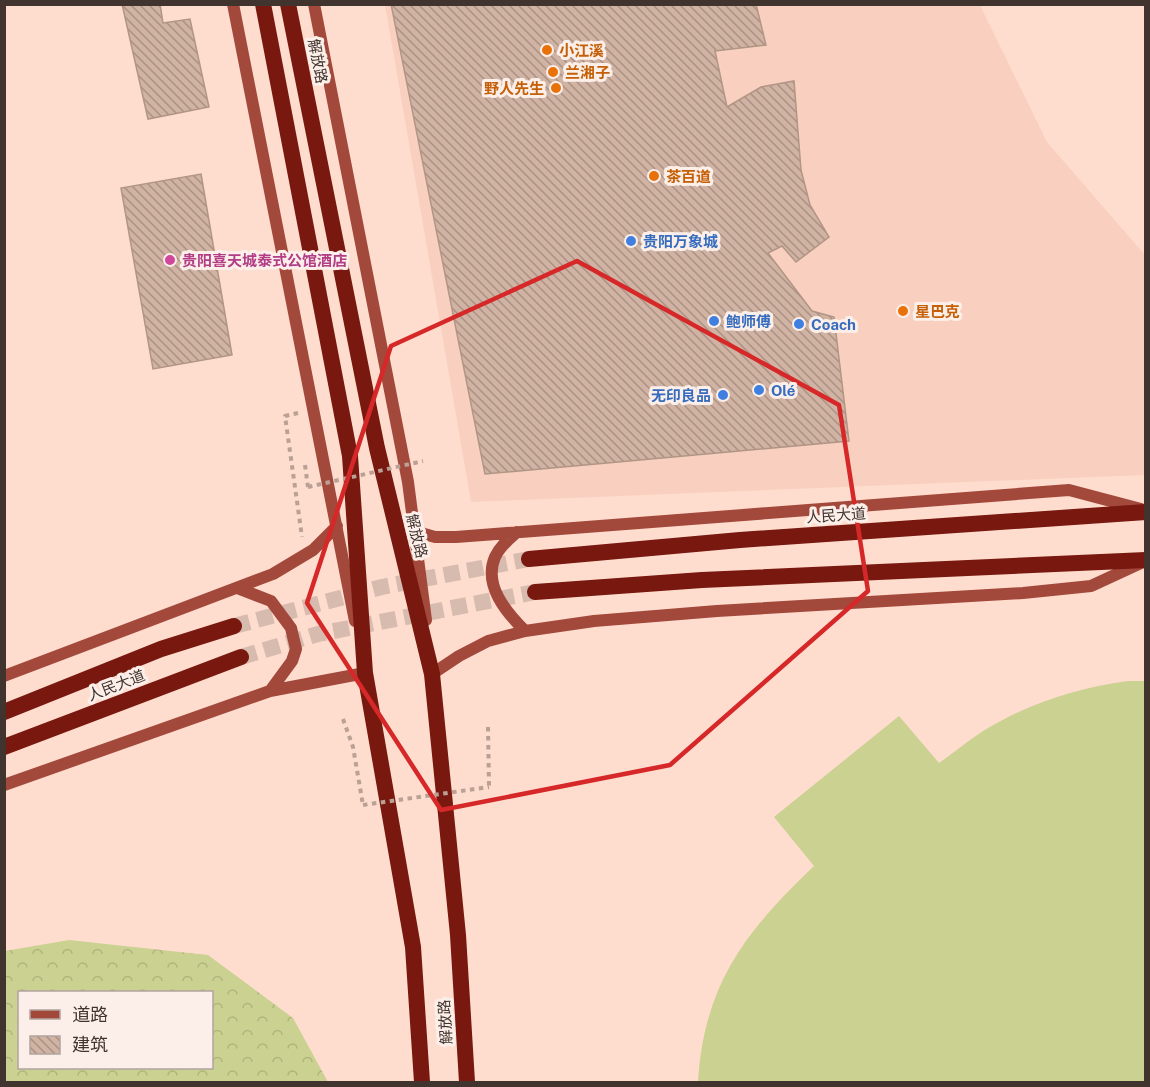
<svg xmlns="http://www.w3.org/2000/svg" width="1150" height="1087" font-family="'Public Sans','Noto Sans SC',sans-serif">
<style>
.built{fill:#f9d0c0}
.grass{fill:#cbd191}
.forest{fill:url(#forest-crowns);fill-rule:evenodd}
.building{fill:url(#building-back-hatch);stroke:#b19585;stroke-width:1.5}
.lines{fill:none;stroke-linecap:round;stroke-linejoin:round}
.trunk-tunnel{stroke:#d8bbaf;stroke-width:16;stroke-dasharray:16 8;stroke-linecap:butt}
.path{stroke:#baa095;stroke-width:4;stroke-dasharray:4.5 4.5;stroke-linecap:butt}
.secondary{stroke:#a3493c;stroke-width:12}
.trunk{stroke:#78180f;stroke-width:16}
.path-bridge{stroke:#baa095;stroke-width:4;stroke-dasharray:4.5 4.5;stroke-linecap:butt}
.marked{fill:none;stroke:#d62828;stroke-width:4.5;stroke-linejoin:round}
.food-dot{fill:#e8710a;stroke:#fcefe9;stroke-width:2}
.shop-dot{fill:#3f7fe0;stroke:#fcefe9;stroke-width:2}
.hotel-dot{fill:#d1479c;stroke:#fcefe9;stroke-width:2}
.labels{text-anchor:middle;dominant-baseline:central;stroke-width:6;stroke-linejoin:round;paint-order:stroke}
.food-label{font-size:15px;font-weight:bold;fill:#c56008;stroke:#fcefe9;text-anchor:start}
.street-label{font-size:15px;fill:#41342f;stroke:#fcefe9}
.shop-label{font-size:15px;font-weight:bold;fill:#366cbe;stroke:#fcefe9;text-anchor:start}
.hotel-label{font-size:15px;font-weight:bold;fill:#b23c85;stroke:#fcefe9;text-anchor:start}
</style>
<defs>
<pattern id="forest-crowns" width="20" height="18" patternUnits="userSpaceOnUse" patternTransform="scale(1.5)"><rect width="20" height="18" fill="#cbd191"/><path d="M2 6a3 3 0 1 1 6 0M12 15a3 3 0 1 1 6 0" fill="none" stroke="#b0b47d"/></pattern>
<pattern id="building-back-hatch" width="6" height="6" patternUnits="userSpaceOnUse" patternTransform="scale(1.5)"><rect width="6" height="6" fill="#d0b3a3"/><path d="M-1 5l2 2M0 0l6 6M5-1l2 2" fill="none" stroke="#aa9285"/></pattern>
</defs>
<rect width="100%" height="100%" fill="#feddcf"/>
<path class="built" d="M 385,5 L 980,5 L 1047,142 L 1145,255 L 1145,475 L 471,502 Z"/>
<path class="grass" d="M 1128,681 L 1146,681 L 1145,1082 L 698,1082 C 704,984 745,932 814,866 L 774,817 L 899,716 L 939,763 C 955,752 971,738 988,728 C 1033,702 1077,688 1128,681 Z"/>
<path class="forest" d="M 69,940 L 208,955 L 293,1018 L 328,1082 L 5,1082 L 5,951 ZM 20,992 L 212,992 L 212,1068 L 20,1068 Z"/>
<path class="building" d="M 122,4 L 160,4 L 163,23 L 190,19 L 209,107 L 148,119 Z
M 391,4 L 756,4 L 766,45 L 715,51 L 727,107 L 761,87 L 794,81 L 801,170 L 810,205 L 829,237 L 796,262 L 782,246 L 768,253 L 812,311 L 834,317 L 849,441 L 485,474 Z
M 201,174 L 232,355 L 153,369 L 121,188 Z"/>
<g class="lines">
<path class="trunk-tunnel" d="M 234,626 L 382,587 L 529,559
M 241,657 L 318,634 L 535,592"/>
<path class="path" d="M 298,413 L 285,416 L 302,537
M 305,465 L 308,487
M 343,719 L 353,747 L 363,805
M 488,727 L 489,787"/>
<path class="secondary" d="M 233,4 L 355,621
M 314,4 L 408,482 L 426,620
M 414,531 L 435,537 L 456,537 L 1069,490 L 1141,509
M 517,532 C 509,539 500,546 495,557 C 483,585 506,612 525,631
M 237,588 L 271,601 L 291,628 L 296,649 L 292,661 L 270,691
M 431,667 L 432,674 L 459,656 L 488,641 L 525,631 L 594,621 L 717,611 L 1023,593 L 1091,586 L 1143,562
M 4,676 L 273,574 L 313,550 L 337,526
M 4,785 L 270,691 L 365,673 L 363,665"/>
<path class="trunk" d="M 263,4 L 350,456 L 365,673 L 413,947 L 422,1082
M 288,4 L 377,448 L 432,674 L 458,935 L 467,1082
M 529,559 L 740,540 L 1146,512
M 535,592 L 702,580 L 1146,560
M 4,712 L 161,649 L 234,626
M 4,747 L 241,657"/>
<path class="path-bridge" d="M 308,487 L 423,461
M 363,805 L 489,787"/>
</g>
<path class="marked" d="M 577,261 L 839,405 L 868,591 L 670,765 L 441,810 L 307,603 L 391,346 Z"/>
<g class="food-dot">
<circle cx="547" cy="50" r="6"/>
<circle cx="553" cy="72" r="6"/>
<circle cx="556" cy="88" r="6"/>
<circle cx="654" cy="176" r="6"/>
<circle cx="903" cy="311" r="6"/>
</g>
<g class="shop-dot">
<circle cx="631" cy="241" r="6"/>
<circle cx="714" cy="321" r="6"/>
<circle cx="799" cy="324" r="6"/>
<circle cx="759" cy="390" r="6"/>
<circle cx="723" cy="395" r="6"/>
</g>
<circle class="hotel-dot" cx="170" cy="260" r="6"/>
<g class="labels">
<g class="food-label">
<text x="559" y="50">小江溪</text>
<text x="565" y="72">兰湘子</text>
<text x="544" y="88" text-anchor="end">野人先生</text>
<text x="666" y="176">茶百道</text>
<text x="915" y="311">星巴克</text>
</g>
<g class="street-label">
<text transform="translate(318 61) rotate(79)">解放路</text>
<text transform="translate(836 515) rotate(-4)">人民大道</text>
<text transform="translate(417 536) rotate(76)">解放路</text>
<text transform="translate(116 685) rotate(-21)">人民大道</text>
<text transform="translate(445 1022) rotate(-93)">解放路</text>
</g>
<g class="shop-label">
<text x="643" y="241">贵阳万象城</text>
<text x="726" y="321">鲍师傅</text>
<text x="811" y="324">Coach</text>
<text x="771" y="390">Olé</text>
<text x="711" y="395" text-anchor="end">无印良品</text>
</g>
<g class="hotel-label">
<text x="182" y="260">贵阳喜天城泰式公馆酒店</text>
</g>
</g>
<rect width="1150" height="1087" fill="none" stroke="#41342f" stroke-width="12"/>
<rect x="18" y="991" width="195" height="78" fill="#fcefe9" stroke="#b1a49f" stroke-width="1.5"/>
<rect x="30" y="1010" width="30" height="9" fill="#a3493c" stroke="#b1a49f" stroke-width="1.5"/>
<text x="72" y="1021" font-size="18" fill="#41342f">道路</text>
<rect x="30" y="1036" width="30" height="18" fill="url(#building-back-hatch)" stroke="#b1a49f" stroke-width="1.5"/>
<text x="72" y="1051" font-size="18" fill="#41342f">建筑</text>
</svg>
